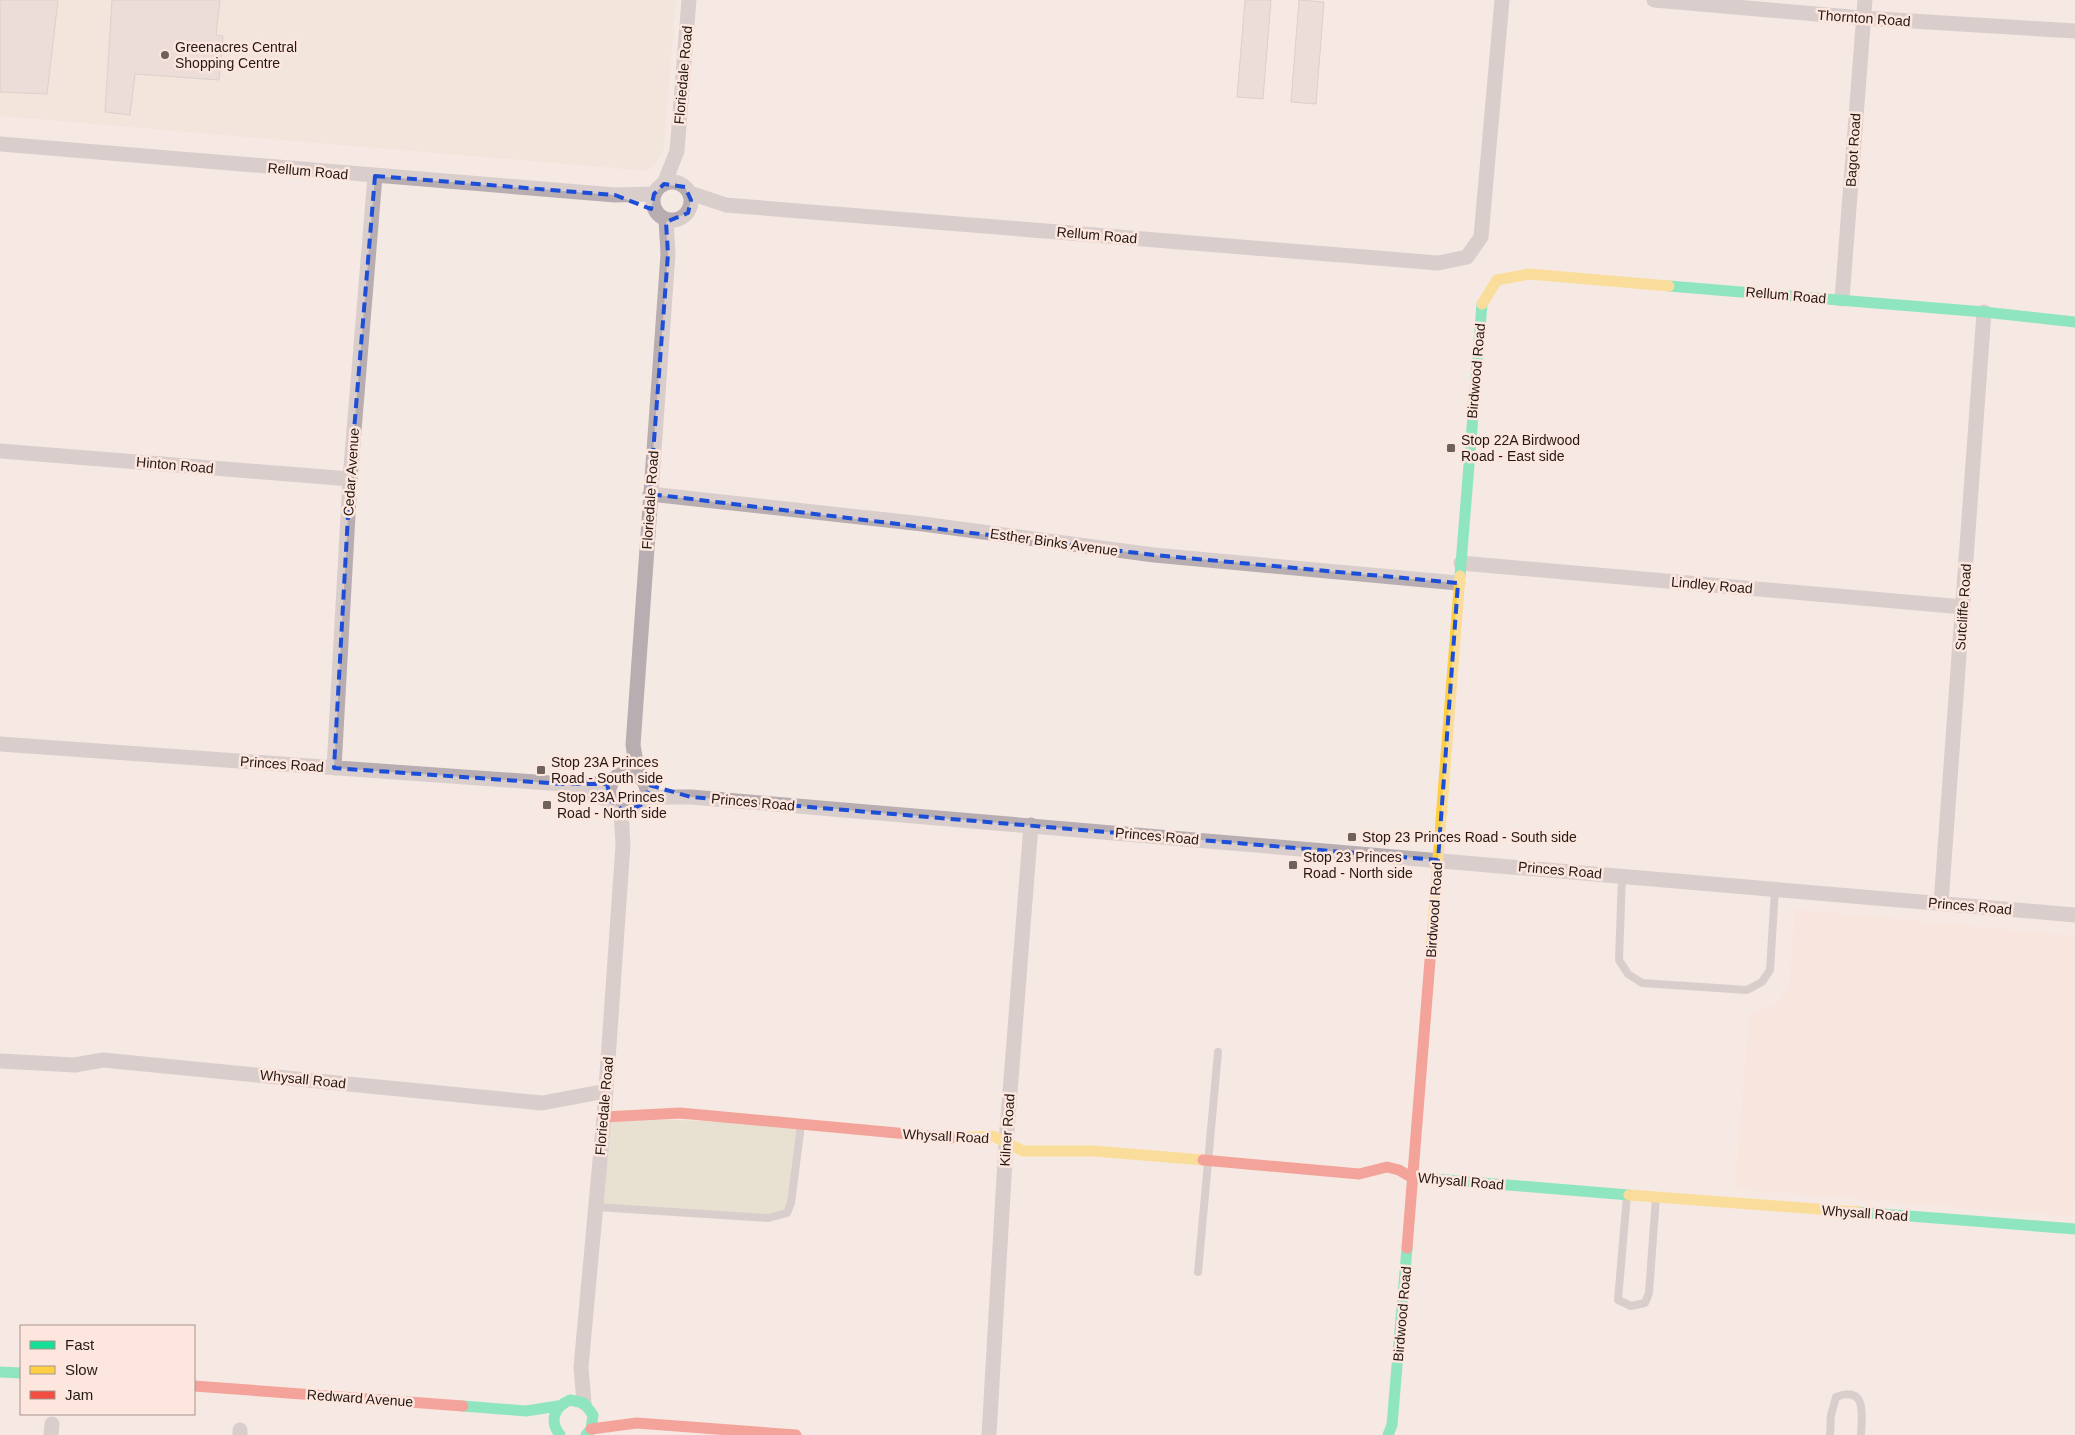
<svg xmlns="http://www.w3.org/2000/svg" width="2075" height="1435" font-family="Arial,sans-serif">
<style>
.commercial{fill:#ede0d3}
.built{fill:#fae1d7}
.green{fill:#d7d8bd}
.building{fill:#e0cecb;stroke:#bdb1ae}
.lines{fill:none;stroke-linecap:round;stroke-linejoin:round}
.lane{stroke:#b8aeb1;stroke-width:8}
.street{stroke:#b8aeb1;stroke-width:15}
.fast{stroke:#16e098;stroke-width:11}
.slow{stroke:#ffcf43;stroke-width:11}
.jam{stroke:#f24e42;stroke-width:11}
.marked{fill:none;stroke:#1d4ed8;stroke-width:4;stroke-dasharray:10 6;stroke-linejoin:round}
.poi-dot{fill:#6e625d;stroke:#fce6dd;stroke-width:2}
.labels{text-anchor:middle;dominant-baseline:central;stroke-width:5;stroke-linejoin:round;paint-order:stroke}
.street-label{font-size:14px;fill:#261914;stroke:#fce6dd}
.poi-label{font-size:14px;fill:#261914;stroke:#fce6dd;text-anchor:start}
</style>
<rect width="100%" height="100%" fill="#f5e9e4"/>
<path class="commercial" d="M 0,0 L 676,0 L 663,154 L 648,171 L 0,116 Z"/>
<path class="built" d="M 1795,909 L 2075,936 L 2075,1188 L 2073,1217 L 1735,1189 L 1749,1014 L 1776,1005 L 1789,986 Z"/>
<path class="green" d="M 604,1117 L 801,1125 L 787,1213 L 768,1218 L 596,1207 Z"/>
<path class="building" d="M 0,0 L 58,0 L 47,94 L 0,92 Z
M 112,0 L 220,0 L 216,35 L 223,36 L 219,80 L 135,74 L 130,115 L 105,112 Z
M 1245,0 L 1271,0 L 1263,99 L 1237,97 Z
M 1299,0 L 1324,2 L 1316,104 L 1291,102 Z"/>
<g class="lines">
<path class="lane" d="M 1622,876 L 1619,960 L 1628,974 L 1642,983 L 1747,990 L 1762,982 L 1770,970 L 1775,889
M 1627,1195 L 1618,1300 L 1631,1306 L 1645,1303 L 1649,1293 L 1656,1197
M 596,1207 L 768,1218 L 787,1213 L 791,1203 L 801,1125
M 1198,1272 L 1218,1052
M 1830,1435 L 1831,1415 L 1836,1397 C 1867,1385 1862,1415 1861,1435"/>
<path class="street" d="M 1654,0 L 1863,18 L 2075,31
M 0,144 L 615,195 L 654,194
M653 201a19 19 0 1 1 38 0a19 19 0 1 1-38 0Z
M 664,184 L 677,151 L 689,0
M 690,193 L 726,205 L 1438,263 L 1467,257 L 1481,237 L 1502,0
M 1842,299 L 1865,0
M 0,451 L 350,479
M 650,494 L 923,524 L 1154,555 L 1458,583
M 1461,563 L 1963,607
M 0,744 L 563,784 L 611,784
M 334,768 L 350,479 L 375,176
M609 792a19 19 0 1 1 38 0a19 19 0 1 1-38 0Z
M 638,775 L 633,745 L 668,254 L 666,220
M 572,788 L 611,801
M 647,797 L 691,797 L 2075,915
M 1941,903 L 1984,312
M 0,1061 L 75,1065 L 103,1060 L 542,1103 L 606,1091
M 584,1403 L 581,1367 L 604,1117 L 623,845 L 621,811
M 51,1435 L 52,1424
M 240,1435 L 240,1430
M 989,1435 L 1006,1143 L 1031,825"/>
<path class="fast" d="M 1669,286 L 1984,312 L 2075,322
M 1460,576 L 1482,304
M 1411,1177 L 1629,1195
M 1858,1212 L 2075,1229
M 0,1372 L 21,1373
M 463,1406 L 526,1411 L 558,1406
M 560,1435 C 549,1421 554,1407 570,1400 L 584,1403 L 593,1415 L 591,1429 L 586,1435
M 1388,1435 L 1392,1425 L 1407,1248"/>
<path class="slow" d="M 1482,304 L 1497,280 L 1529,274 L 1669,286
M 1431,948 L 1460,576
M 951,1138 L 993,1136 L 1023,1151 L 1094,1151 L 1203,1160
M 1629,1195 L 1858,1212"/>
<path class="jam" d="M 604,1117 L 680,1113 L 951,1138
M 1203,1160 L 1359,1174 L 1387,1167 L 1399,1170 L 1411,1177
M 1407,1248 L 1431,948
M 194,1386 L 463,1406
M 591,1429 L 637,1423 L 796,1435"/>
</g>
<path d="M0 0H2075V1435H0ZM 375,176 L 615,195 L 651,209 L 654,194 L 664,184 L 685,187 L 691,200 L 688,213 L 666,222 L 668,254 L 650,494 L 1154,555 L 1458,583 L 1438,860 L 691,797 L 649,785 L 645,803 L 625,812 L 611,801 L 607,784 L 563,784 L 334,768 L 350,479 Z" fill="#f5e9e4" fill-opacity=".55" fill-rule="evenodd"/>
<path class="marked" d="M 375,176 L 615,195 L 651,209 L 654,194 L 664,184 L 685,187 L 691,200 L 688,213 L 666,222 L 668,254 L 650,494 L 1154,555 L 1458,583 L 1438,860 L 691,797 L 649,785 L 645,803 L 625,812 L 611,801 L 607,784 L 563,784 L 334,768 L 350,479 Z"/>
<g class="poi-dot">
<circle cx="165" cy="55" r="5"/>
<rect x="1446" y="443" width="10" height="10" rx="2.5"/>
<rect x="536" y="765" width="10" height="10" rx="2.5"/>
<rect x="542" y="800" width="10" height="10" rx="2.5"/>
<rect x="1347" y="832" width="10" height="10" rx="2.5"/>
<rect x="1288" y="860" width="10" height="10" rx="2.5"/>
</g>
<g class="labels">
<g class="street-label">
<text transform="translate(1864 18) rotate(4)">Thornton Road</text>
<text transform="translate(683 75) rotate(-85)">Floriedale Road</text>
<text transform="translate(1853 150) rotate(-86)">Bagot Road</text>
<text transform="translate(308 171) rotate(5)">Rellum Road</text>
<text transform="translate(1097 235) rotate(5)">Rellum Road</text>
<text transform="translate(1786 295) rotate(5)">Rellum Road</text>
<text transform="translate(1476 371) rotate(-85)">Birdwood Road</text>
<text transform="translate(175 465) rotate(5)">Hinton Road</text>
<text transform="translate(351 472) rotate(-86)">Cedar Avenue</text>
<text transform="translate(650 500) rotate(-86)">Floriedale Road</text>
<text transform="translate(1054 542) rotate(8)">Esther Binks Avenue</text>
<text transform="translate(1712 585) rotate(5)">Lindley Road</text>
<text transform="translate(1963 607) rotate(-86)">Sutcliffe Road</text>
<text transform="translate(282 764) rotate(4)">Princes Road</text>
<text transform="translate(753 802) rotate(5)">Princes Road</text>
<text transform="translate(1157 836) rotate(5)">Princes Road</text>
<text transform="translate(1560 870) rotate(5)">Princes Road</text>
<text transform="translate(1970 906) rotate(5)">Princes Road</text>
<text transform="translate(1434 910) rotate(-86)">Birdwood Road</text>
<text transform="translate(303 1079) rotate(6)">Whysall Road</text>
<text transform="translate(604 1106) rotate(-85)">Floriedale Road</text>
<text transform="translate(1007 1130) rotate(-86)">Kilner Road</text>
<text transform="translate(946 1136) rotate(3)">Whysall Road</text>
<text transform="translate(1461 1181) rotate(5)">Whysall Road</text>
<text transform="translate(1865 1213) rotate(4)">Whysall Road</text>
<text transform="translate(1402 1314) rotate(-85)">Birdwood Road</text>
<text transform="translate(360 1398) rotate(4)">Redward Avenue</text>
</g>
<g class="poi-label">
<text x="175" y="47">Greenacres Central<tspan x="175" dy="16">Shopping Centre</tspan></text>
<text x="1461" y="440">Stop 22A Birdwood<tspan x="1461" dy="16">Road - East side</tspan></text>
<text x="551" y="762">Stop 23A Princes<tspan x="551" dy="16">Road - South side</tspan></text>
<text x="557" y="797">Stop 23A Princes<tspan x="557" dy="16">Road - North side</tspan></text>
<text x="1362" y="837">Stop 23 Princes Road - South side</text>
<text x="1303" y="857">Stop 23 Princes<tspan x="1303" dy="16">Road - North side</tspan></text>
</g>
</g>
<rect x="20" y="1325" width="175" height="90" fill="#fce6dd" stroke="#a6948d"/>
<rect x="30" y="1341" width="25" height="8" fill="#16e098" stroke="#a6948d"/>
<text x="65" y="1350" font-size="15" fill="#261914">Fast</text>
<rect x="30" y="1366" width="25" height="8" fill="#ffcf43" stroke="#a6948d"/>
<text x="65" y="1375" font-size="15" fill="#261914">Slow</text>
<rect x="30" y="1391" width="25" height="8" fill="#f24e42" stroke="#a6948d"/>
<text x="65" y="1400" font-size="15" fill="#261914">Jam</text>
</svg>
